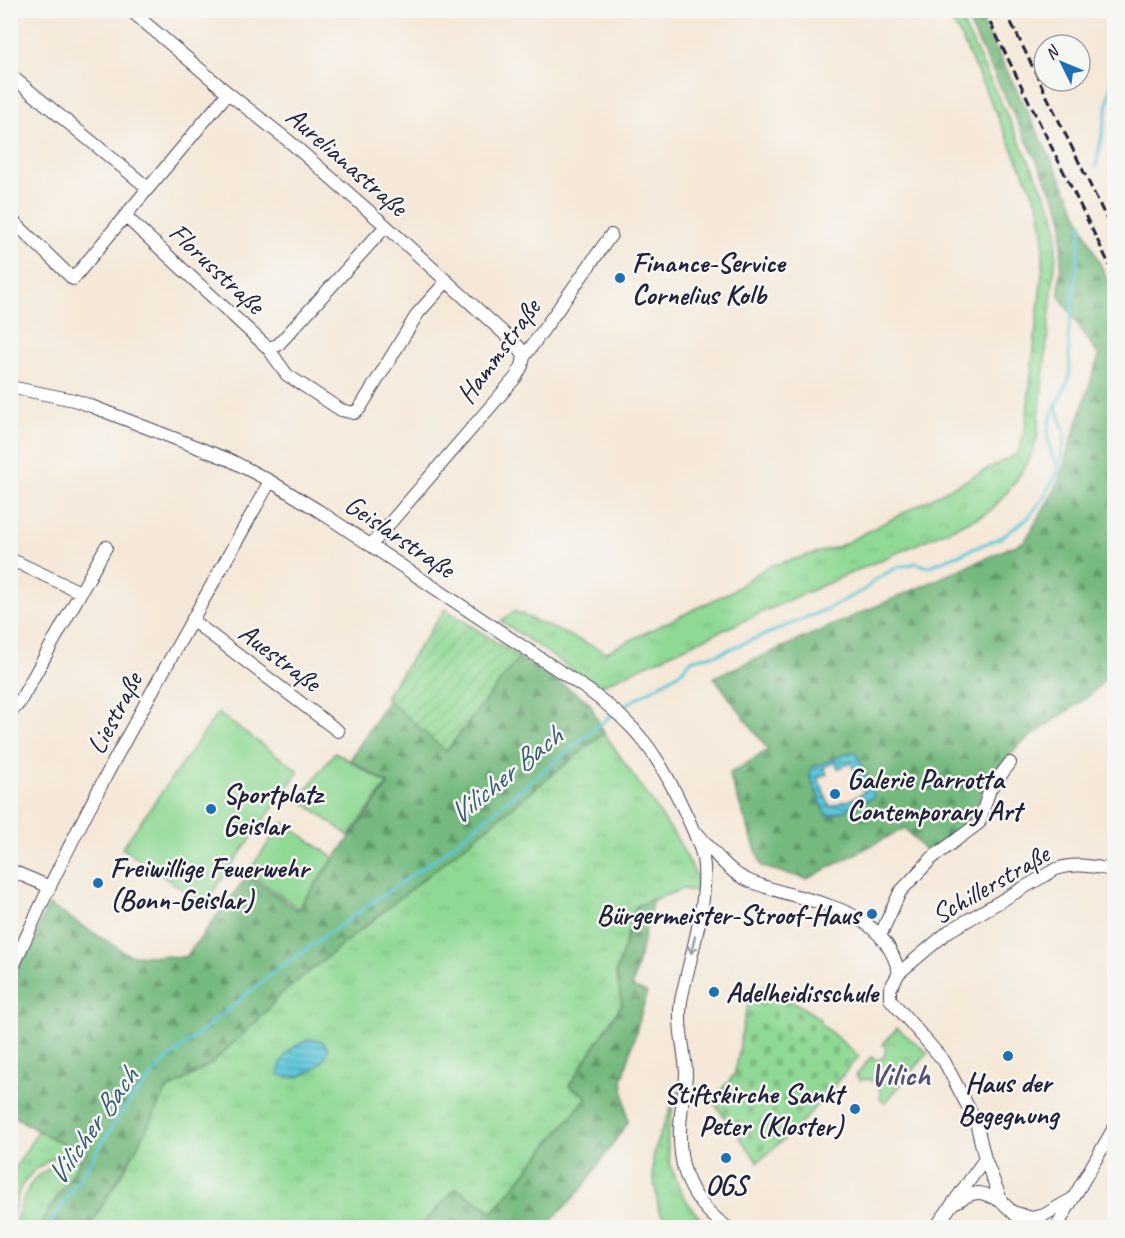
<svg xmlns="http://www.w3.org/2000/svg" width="1125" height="1238" font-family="Caveat,sans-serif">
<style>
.grass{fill:url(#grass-tufts);stroke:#597e68;stroke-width:1.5}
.forest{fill:url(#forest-firs);stroke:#4b6e5c;stroke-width:1.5;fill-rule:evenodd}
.cemetery{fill:url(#cemetery-stones);stroke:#597e68;stroke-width:1.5}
.garden{fill:url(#garden-furrows);stroke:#597e68;stroke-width:1.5}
.pitch{fill:#90d994;stroke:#597e68;stroke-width:1.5}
.water{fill:url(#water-rules);stroke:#40748a;stroke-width:1.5;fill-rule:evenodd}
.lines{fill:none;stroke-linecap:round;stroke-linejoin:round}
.stream{stroke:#5dc7d9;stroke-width:3}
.minor-casing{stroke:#424053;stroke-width:14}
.minor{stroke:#fff;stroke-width:12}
.rail{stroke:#22223b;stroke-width:3;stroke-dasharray:9 4.5;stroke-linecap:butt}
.oneway{stroke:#9c9ca7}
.poi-dot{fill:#1f6fb2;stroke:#f6f6f2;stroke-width:2}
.labels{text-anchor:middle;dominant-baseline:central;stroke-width:5;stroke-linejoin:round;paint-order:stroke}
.street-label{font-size:28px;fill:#22223b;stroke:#f6f6f2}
.poi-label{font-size:28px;font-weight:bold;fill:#22223b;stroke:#f6f6f2;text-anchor:start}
.water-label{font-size:30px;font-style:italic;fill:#375c72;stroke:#f6f6f2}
.quarter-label{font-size:32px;font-weight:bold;fill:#565074;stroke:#f6f6f2}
</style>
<defs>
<pattern id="grass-tufts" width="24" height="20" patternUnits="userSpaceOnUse" patternTransform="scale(1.5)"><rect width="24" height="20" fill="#90d994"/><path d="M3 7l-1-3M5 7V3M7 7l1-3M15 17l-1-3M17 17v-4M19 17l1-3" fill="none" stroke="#7cba80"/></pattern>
<pattern id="forest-firs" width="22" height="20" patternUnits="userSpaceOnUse" patternTransform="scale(1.5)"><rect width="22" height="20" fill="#74b97e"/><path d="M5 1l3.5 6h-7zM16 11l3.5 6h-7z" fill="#5f9668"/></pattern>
<pattern id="cemetery-stones" width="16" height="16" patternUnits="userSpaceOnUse" patternTransform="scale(1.5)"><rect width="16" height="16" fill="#90d994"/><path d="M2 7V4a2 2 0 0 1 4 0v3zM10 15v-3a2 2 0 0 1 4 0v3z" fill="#7cba80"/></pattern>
<pattern id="garden-furrows" width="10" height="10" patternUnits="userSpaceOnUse" patternTransform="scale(1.5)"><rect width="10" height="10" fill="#90d994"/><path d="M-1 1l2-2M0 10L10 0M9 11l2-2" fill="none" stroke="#7cba80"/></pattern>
<pattern id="water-rules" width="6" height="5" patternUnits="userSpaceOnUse" patternTransform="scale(1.5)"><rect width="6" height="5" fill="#5dc7d9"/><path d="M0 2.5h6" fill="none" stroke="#4ca1b1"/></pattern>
</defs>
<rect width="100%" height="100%" fill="#f6f6f2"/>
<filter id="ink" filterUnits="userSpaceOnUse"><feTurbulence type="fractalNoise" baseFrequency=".0167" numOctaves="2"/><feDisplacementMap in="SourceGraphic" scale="12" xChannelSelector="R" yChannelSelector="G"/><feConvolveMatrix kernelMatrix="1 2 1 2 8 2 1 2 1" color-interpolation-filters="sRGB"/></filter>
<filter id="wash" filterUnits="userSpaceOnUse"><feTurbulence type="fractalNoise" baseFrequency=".008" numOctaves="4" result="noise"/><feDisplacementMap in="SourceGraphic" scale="24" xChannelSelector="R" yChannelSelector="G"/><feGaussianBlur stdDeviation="1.35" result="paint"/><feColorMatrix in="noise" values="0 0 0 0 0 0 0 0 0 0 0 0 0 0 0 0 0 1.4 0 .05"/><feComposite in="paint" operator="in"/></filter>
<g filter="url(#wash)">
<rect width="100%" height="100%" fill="#f5e8d8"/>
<path class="grass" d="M 945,11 L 957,11 L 1053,211 L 1057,228 L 1056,254 L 1037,438 C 1031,464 1007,495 988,513 L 794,598 L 598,687 L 501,621 L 514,611 L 606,652 L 730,592 L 767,567 L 840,546 L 1018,453 L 1025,432 L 1043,264 L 1043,230 L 1039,206 L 960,35 Z
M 604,733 L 676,837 L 697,877 L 697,892 L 683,889 L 636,906 L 616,974 L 622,1004 L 569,1086 L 587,1097 L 493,1212 L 456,1188 L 420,1227 L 89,1228 L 133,1155 L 166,1091 L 212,1063 L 264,1014 L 280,995 Z
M 897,1028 L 928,1053 L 885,1103 L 880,1099 C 881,1085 874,1077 860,1080 L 856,1076 L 871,1057 L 877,1060 L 884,1057 L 886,1049 L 883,1044 Z
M 679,1089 C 676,1101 671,1113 669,1126 C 662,1162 682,1203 709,1227 L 685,1227 L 668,1221 L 659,1211 L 653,1174 L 653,1158 L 658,1139 Z
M 38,1131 L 70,1146 L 69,1152 C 52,1157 32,1169 22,1185 C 17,1194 16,1207 11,1217 L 11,1175 Z
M 83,1158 L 38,1227 L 13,1227 C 19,1215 22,1199 29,1187 C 40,1169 63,1161 83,1158 Z"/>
<path class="forest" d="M 963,11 L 977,11 L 1071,199 L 1091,245 L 1114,293 L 1114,670 L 1089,696 L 1020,744 L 985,784 L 971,820 L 927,853 L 905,828 L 807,879 L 762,867 L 729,774 L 768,750 L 714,677 L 1025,541 L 1056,488 L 1099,356 L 1059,296 L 1063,220 L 1059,206 ZM 851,752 L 867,801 L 831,816 L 826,815 L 809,774 L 813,767 Z
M 519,657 L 589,702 L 604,733 L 280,995 L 264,1014 L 212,1063 L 166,1091 L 133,1155 L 89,1227 L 38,1227 L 85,1154 L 38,1131 L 11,1114 L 10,985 L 49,905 L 129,955 L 186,957 L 248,875 L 297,910 L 389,784 L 350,760 L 388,700 L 447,750 Z
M 653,899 L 632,987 L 647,993 L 622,1081 L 628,1122 L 581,1190 L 545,1227 L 420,1227 L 456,1188 L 493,1212 L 587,1097 L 569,1086 L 622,1004 L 616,974 L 636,906 Z"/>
<path class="cemetery" d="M 767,985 L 819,1018 L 821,1024 L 859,1056 L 797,1128 L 758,1162 L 711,1099 C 718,1092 730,1083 734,1074 C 743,1052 739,991 767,985 Z"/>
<path class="garden" d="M 445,609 L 519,657 L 446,751 L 385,697 Z"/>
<path class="pitch" d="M 218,713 L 299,771 L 204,904 L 122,848 Z
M 335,752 L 387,784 L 349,836 L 299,799 Z
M 283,822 L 334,858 L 298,908 L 248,872 Z"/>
<path class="water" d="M 851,752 L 855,753 L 858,756 L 873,793 L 873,798 L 831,816 L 826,815 L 809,774 L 813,767 ZM 835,762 L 838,768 L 851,763 L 864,793 L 845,802 L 844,801 L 830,807 L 818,778 L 827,774 L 824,767 Z
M 310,1039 L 322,1041 L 328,1048 C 327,1067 295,1085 279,1074 C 280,1055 293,1046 310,1039 Z"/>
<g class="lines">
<path class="stream" d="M 1096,167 L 1114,71
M 1055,407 C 1045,427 1046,447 1058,466
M 619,709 L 678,674 L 693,659 L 718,654 L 827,609 L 864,590 L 876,579 L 898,567 L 916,563 L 928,567 L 1000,538 L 1027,519 L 1043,499 L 1057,473 L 1064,444 L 1065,434 L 1056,405 L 1067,384 L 1070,372 L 1068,337 L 1082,223
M 48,1228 L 125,1107 L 162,1064 L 275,971 L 442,854 L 614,713"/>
</g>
</g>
<g filter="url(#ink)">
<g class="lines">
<g class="minor-casing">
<path id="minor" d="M 130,10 L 228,93 L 290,142 L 386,226 L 519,347 L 524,357
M 10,75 L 148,188
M 228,93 L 125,216 L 268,348 L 278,345 L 386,226
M 10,218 L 73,279 L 125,216
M 268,348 L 287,375 L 341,410 L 354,413 L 360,408 L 418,313 L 447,281
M 10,387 L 74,400 L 91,406 L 230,460 L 270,481 L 319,511 L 588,690 C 637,725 657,753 683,808 C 690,823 699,841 703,858 C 710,900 689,959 681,1001 C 677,1025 685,1050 686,1073 C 686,1084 683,1094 682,1105 C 675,1157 683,1196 728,1228
M 371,545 L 516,377 L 522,366 L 524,357 L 611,235
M 10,559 L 80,592
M 193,621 L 338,731
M 10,713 L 19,703 L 106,547
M 698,834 C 710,848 728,871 745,879 C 800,905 881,899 899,973 L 890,989 L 890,999 L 944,1061 L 976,1122 L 985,1159 L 1002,1202 L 1029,1228
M 10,870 L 50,887
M 880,936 L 900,892 L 932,858 L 979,823 L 990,789 L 1010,763
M 899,973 L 949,931 L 1056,869 C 1076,862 1094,867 1114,870
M 10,974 C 83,803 181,643 270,481
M 956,1202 C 977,1189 981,1191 1002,1202
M 1016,1213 L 1031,1218 L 1044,1215 L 1072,1199
M 935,1228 L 985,1159
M 1056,1228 L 1114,1128"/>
</g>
<use href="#minor" class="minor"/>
<path class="rail" d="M 984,10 L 1114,274
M 1005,10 L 1114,234"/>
</g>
<defs><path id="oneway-shaft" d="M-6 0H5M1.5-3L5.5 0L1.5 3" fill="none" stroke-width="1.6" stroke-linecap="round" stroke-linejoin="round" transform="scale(1.5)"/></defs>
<use class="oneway" href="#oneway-shaft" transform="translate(693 945) rotate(102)"/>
</g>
<g class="poi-dot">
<circle cx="620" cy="278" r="6"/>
<circle cx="835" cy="794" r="6"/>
<circle cx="211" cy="809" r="6"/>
<circle cx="98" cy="883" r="6"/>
<circle cx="872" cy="914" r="6"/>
<circle cx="714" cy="992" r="6"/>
<circle cx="1008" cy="1056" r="6"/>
<circle cx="855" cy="1109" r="6"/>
<circle cx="726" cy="1158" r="6"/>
</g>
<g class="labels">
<g class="street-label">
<text transform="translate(347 161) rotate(41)">Aurelianastraße</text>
<text transform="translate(217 268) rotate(43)">Florusstraße</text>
<text transform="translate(498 351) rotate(-54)">Hammstraße</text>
<text transform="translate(400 536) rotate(34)">Geislarstraße</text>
<text transform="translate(280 657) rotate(37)">Auestraße</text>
<text transform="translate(114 713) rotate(-62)">Liestraße</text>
<text transform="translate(990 884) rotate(-30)">Schillerstraße</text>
</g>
<g class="poi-label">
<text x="632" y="262">Finance-Service<tspan x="632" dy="32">Cornelius Kolb</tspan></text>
<text x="847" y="778">Galerie Parrotta<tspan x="847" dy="32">Contemporary Art</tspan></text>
<text x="223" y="793">Sportplatz<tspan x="223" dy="32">Geislar</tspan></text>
<text x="110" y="867">Freiwillige Feuerwehr<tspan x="110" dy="32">(Bonn-Geislar)</tspan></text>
<text x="860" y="914" text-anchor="end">Bürgermeister-Stroof-Haus</text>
<text x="726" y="992">Adelheidisschule</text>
<text x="1008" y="1082" text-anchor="middle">Haus der<tspan x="1008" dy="32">Begegnung</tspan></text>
<text x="843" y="1093" text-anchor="end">Stiftskirche Sankt<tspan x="843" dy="32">Peter (Kloster)</tspan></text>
<text x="726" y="1184" text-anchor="middle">OGS</text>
</g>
<g class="water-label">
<text transform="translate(505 775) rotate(-39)">Vilicher Bach</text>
<text transform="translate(92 1126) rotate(-55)">Vilicher Bach</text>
</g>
<g class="quarter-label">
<text x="900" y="1074">Vilich</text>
</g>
</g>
<rect width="1125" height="1238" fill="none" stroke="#f6f6f2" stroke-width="36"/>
<g transform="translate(1062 63) rotate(313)"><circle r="28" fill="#f6f6f2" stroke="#a1a1a9" stroke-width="1.5"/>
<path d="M0-4.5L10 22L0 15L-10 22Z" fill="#1f6fb2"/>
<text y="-9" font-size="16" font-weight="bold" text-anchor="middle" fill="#22223b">N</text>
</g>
</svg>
